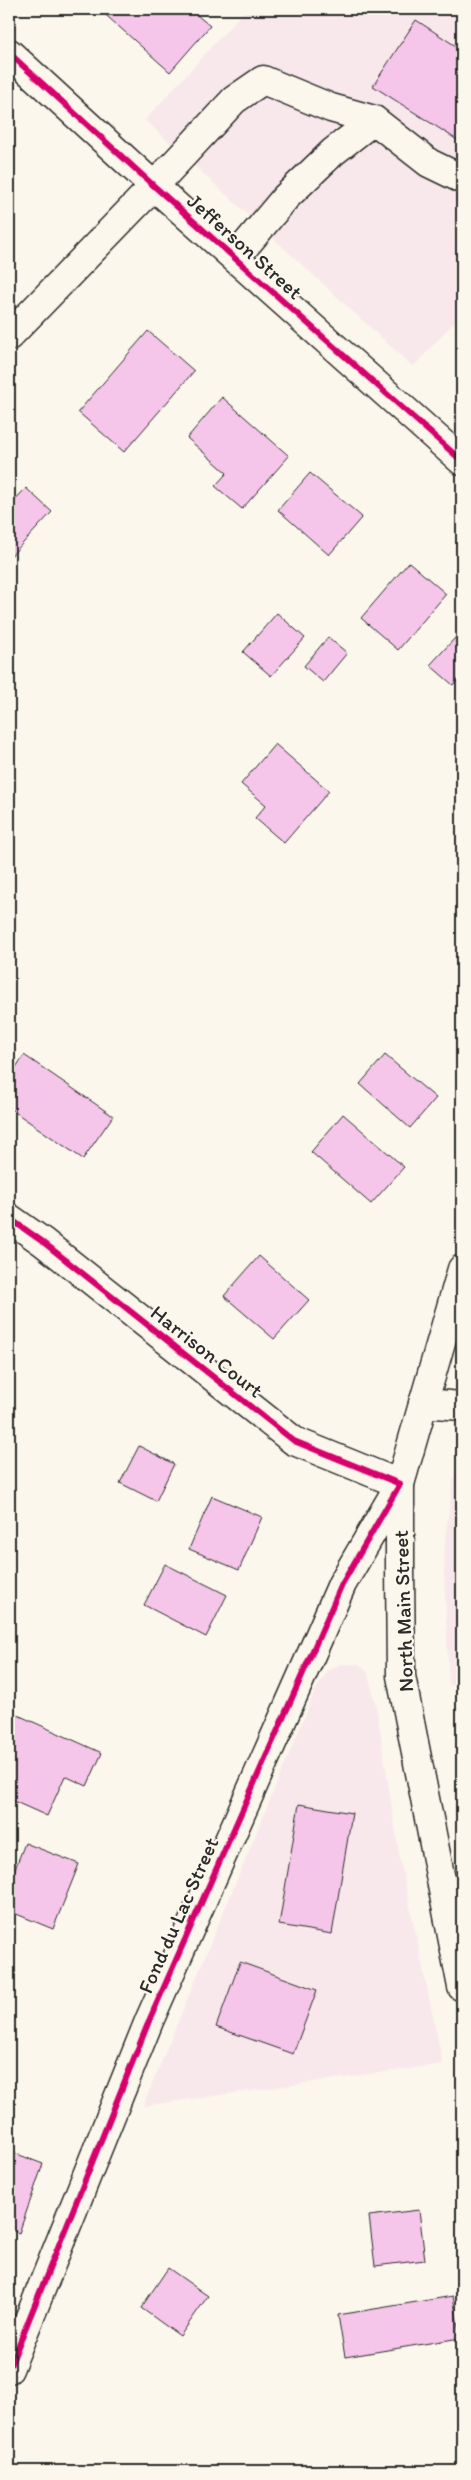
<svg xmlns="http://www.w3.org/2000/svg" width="471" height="2480" font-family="Itim,sans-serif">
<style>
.built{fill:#f9e8eb}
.building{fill:#f5c6ea;stroke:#2b2b2b}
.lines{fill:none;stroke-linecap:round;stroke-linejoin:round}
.minor-casing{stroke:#2b2b2b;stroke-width:31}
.major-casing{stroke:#2b2b2b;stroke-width:31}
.minor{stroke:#fbf7ec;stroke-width:28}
.major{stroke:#fbf7ec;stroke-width:28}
.cycleway-casing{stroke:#fbf7ec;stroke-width:9}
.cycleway{stroke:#d6006c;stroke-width:6}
.labels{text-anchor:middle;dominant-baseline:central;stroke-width:4.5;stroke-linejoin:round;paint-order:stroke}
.street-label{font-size:21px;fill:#2b2b2b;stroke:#fbf7ec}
</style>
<rect width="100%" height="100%" fill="#fbf7ec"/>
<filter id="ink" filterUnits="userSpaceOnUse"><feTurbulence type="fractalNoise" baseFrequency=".02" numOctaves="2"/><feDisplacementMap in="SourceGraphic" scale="10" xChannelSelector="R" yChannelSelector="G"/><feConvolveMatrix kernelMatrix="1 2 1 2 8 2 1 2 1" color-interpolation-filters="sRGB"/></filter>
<g filter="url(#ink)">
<path class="built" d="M 246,9 L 462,9 L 462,314 L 413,367 L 145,120 Z
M 462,1452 L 462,1683 L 449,1686 L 444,1575 L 445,1537 L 453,1482 Z
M 341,1664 L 359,1664 L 367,1671 L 376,1705 L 400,1859 L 443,2064 L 143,2106 L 316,1689 L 328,1671 Z"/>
<path class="building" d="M 99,9 L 190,9 L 210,26 L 170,72 Z
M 416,20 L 462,50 L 462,143 L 373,86 Z
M 148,331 L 194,371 L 124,452 L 78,412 Z
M 222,397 L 289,456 L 242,509 L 215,486 L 227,473 L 187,438 Z
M 310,473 L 362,517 L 329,555 L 278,510 Z
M 26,488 L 52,512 L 9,558 L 9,506 Z
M 409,562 L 446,594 L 398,650 L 361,618 Z
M 277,613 L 305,638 L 271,676 L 243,652 Z
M 328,637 L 347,653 L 323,682 L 304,666 Z
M 455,638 L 462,646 L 462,675 L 453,685 L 430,665 Z
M 275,744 L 329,791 L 284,843 L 255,818 L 266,805 L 241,784 Z
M 24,1055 L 113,1116 L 83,1159 L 9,1108 L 9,1078 Z
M 385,1055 L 436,1098 L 410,1128 L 360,1084 Z
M 343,1114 L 404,1167 L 371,1204 L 311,1152 Z
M 259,1256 L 309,1300 L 274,1339 L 224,1296 Z
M 139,1446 L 174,1464 L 156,1501 L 120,1483 Z
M 212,1496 L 262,1517 L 239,1570 L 189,1549 Z
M 165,1564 L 227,1595 L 206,1637 L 144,1605 Z
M 9,1711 L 102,1753 L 87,1786 L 65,1776 L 47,1816 L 9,1799 Z
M 299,1804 L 352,1813 L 332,1934 L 279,1925 Z
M 25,1843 L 79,1864 L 53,1929 L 9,1911 L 9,1884 Z
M 240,1962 L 317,1990 L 293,2054 L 216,2027 Z
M 9,2151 L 43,2164 L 19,2233 L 9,2229 Z
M 419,2210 L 425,2260 L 375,2266 L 369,2216 Z
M 168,2268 L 208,2296 L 180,2336 L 141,2308 Z
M 453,2296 L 460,2338 L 345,2357 L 338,2315 Z"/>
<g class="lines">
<g class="minor-casing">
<path id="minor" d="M 9,53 L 154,186 L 462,461
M 235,258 L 286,197 L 333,152 L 374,120
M 9,336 L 154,186 L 234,100 L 263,80 L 331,108 L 374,120 L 429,163 L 462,179
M 9,1218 L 43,1242 L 294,1441 L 400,1484 L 342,1584 L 307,1664 L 149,2021 L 9,2369
M 423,1403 L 462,1406"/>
</g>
<g class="major-casing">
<path id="major" d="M 462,1269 L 400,1484 L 400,1566 L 401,1676 L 462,1987"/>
</g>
<use href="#minor" class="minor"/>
<use href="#major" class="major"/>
<g class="cycleway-casing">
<path id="cycleway" d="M 9,53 L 154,186 L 462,461
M 9,1218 L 43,1242 L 294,1441 L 400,1484 L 342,1584 L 307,1664 L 149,2021 L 9,2369"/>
</g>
<use href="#cycleway" class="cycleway"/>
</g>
</g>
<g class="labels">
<g class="street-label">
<text transform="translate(245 246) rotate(42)">Jefferson Street</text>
<text transform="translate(207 1351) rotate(38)">Harrison Court</text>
<text transform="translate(403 1611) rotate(-92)">North Main Street</text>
<text transform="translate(178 1915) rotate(-66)">Fond du Lac Street</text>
</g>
</g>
<rect width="471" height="2480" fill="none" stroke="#fbf7ec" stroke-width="30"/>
<rect x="15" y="15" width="441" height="2450" fill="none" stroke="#2b2b2b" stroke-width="2" filter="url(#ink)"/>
</svg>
